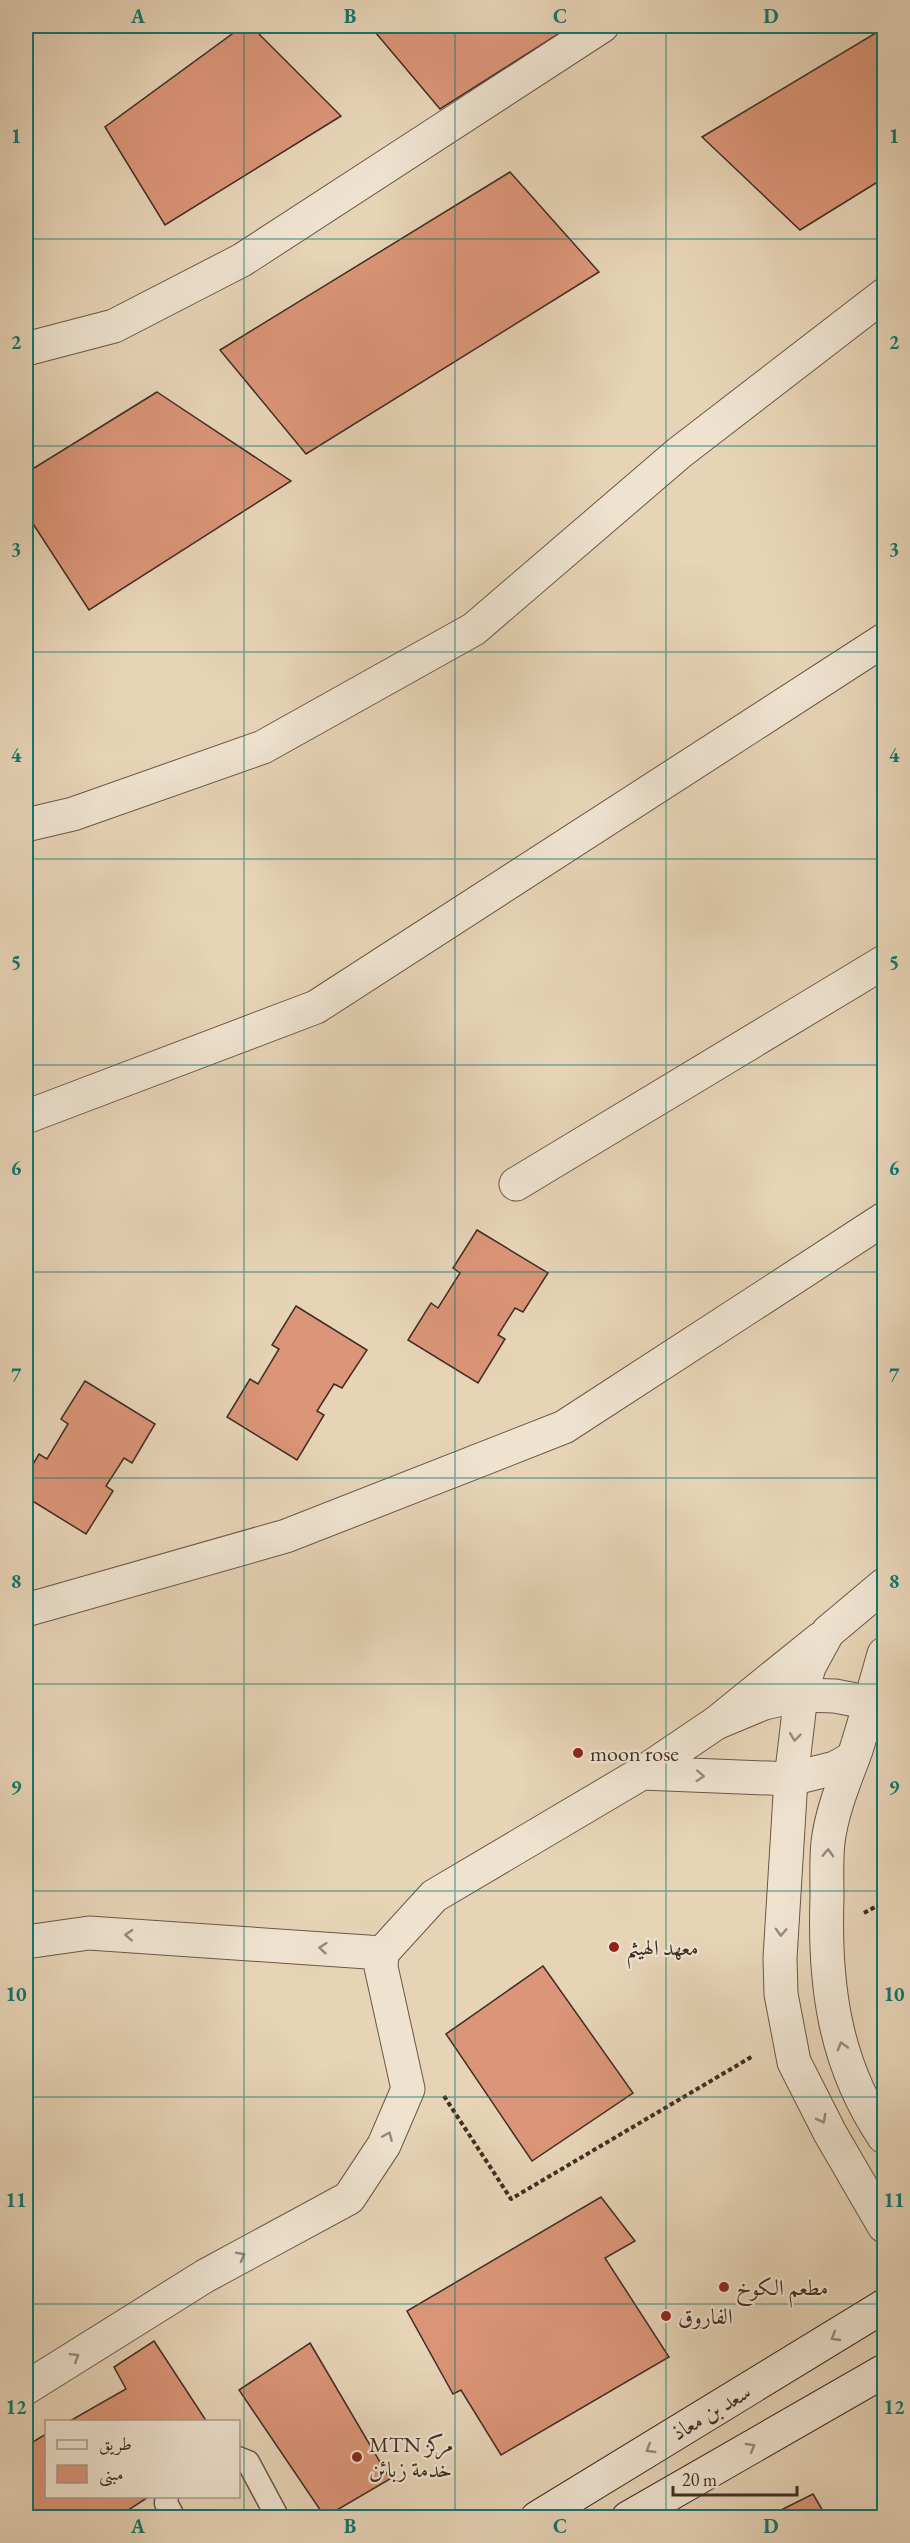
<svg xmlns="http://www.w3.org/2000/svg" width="910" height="2543" font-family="'EB Garamond',Amiri,serif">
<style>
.building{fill:#db9578;stroke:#402d24;stroke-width:1.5}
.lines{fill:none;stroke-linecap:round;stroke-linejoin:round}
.service-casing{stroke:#6a5749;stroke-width:25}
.minor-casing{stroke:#6a5749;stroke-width:35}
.tertiary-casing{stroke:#6a5749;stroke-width:35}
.secondary-casing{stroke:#402d24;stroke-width:35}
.path{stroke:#402d24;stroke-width:4;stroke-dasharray:4.5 3;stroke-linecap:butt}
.service{stroke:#efe3d0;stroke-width:22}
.minor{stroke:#efe3d0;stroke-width:33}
.tertiary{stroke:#efe3d0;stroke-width:33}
.secondary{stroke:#efe3d0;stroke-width:33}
.oneway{stroke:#98887a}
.grid{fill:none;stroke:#0f766e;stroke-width:1.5;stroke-opacity:0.55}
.poi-dot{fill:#8f2418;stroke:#efe3d0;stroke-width:2}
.labels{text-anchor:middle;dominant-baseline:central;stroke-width:4.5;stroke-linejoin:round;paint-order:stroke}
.poi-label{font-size:22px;fill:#402d24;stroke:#efe3d0;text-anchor:start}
.street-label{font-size:22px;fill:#402d24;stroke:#efe3d0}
.neatline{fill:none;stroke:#0f766e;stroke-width:2}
.grid-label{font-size:20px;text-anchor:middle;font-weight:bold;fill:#0f766e}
</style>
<rect width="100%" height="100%" fill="#e7d4b7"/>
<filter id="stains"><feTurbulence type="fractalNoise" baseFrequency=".00333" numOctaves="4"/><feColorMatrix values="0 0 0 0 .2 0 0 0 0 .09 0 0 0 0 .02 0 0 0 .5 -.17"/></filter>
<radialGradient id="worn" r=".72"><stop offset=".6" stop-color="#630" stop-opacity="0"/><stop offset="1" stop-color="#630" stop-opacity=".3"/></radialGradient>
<path class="building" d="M 243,26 L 251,26 L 341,116 L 165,225 L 105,127 Z
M 370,26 L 571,26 L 440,109 Z
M 884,28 L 884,178 L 800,230 L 702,137 Z
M 510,172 L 599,272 L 306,454 L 220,350 Z
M 157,392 L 291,481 L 89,610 L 26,513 L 26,473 Z
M 477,1230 L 548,1273 L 523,1312 L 515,1308 L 498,1335 L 505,1339 L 478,1383 L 408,1340 L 431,1303 L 438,1308 L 460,1273 L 453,1268 Z
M 296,1306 L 367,1350 L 342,1388 L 334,1384 L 317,1411 L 324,1415 L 297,1460 L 227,1417 L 250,1379 L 258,1384 L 279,1349 L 272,1345 Z
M 85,1381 L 155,1424 L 132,1463 L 124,1458 L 106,1486 L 113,1491 L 86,1534 L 26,1497 L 26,1476 L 39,1454 L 47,1459 L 68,1424 L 61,1419 Z
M 543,1966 L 633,2093 L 532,2161 L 446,2034 Z
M 601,2197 L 635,2241 L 605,2258 L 669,2357 L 501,2455 L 461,2390 L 453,2394 L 407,2311 Z
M 154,2341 L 207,2422 L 68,2422 L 126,2389 L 114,2367 Z
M 310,2343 L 390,2479 L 325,2517 L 239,2390 Z
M 46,2434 L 46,2496 L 150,2496 L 116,2518 L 31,2518 L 26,2507 L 26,2446 Z
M 813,2494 L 827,2518 L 765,2518 Z"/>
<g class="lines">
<g class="service-casing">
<path id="service" d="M 238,2458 L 248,2462 L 278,2518
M 167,2496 L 166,2503 L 174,2518"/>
</g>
<g class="minor-casing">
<path id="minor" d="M 26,349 L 114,326 L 242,260 L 602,26
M 26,825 L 73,814 L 263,747 L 474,629 L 679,453 L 884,295
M 26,1117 L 316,1007 L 884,640
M 516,1184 L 884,962
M 26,1610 L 286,1536 L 564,1427 L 884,1219
M 642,1773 L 791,1779 L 835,1768 L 853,1758
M 26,1942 L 89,1933 L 382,1953
M 26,2388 L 205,2276 L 349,2198 L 384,2145 L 408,2089 L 381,1967 L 382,1953 L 434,1896 L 642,1773 L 716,1723 L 764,1703 L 801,1695 L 835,1696 L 871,1703 L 884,1710"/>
</g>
<g class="tertiary-casing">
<path id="tertiary" d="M 884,1585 L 828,1632 L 809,1667 L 801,1695 L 791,1779 L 780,1958 L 781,1994 L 794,2062 L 830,2133 L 884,2226
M 884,1654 C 875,1686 866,1718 856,1750 C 845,1780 832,1810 828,1842 C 826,1860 827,1879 827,1897 C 824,1984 834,2063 884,2137
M 716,1723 L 820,1639"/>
</g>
<g class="secondary-casing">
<path id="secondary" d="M 537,2518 L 884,2306
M 628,2518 L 884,2371"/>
</g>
<path class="path" d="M 864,1913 L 884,1902
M 444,2096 L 511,2199 L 753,2056"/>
<use href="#service" class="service"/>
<use href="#minor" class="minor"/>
<use href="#tertiary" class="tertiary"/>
<use href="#secondary" class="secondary"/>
</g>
<defs><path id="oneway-chevron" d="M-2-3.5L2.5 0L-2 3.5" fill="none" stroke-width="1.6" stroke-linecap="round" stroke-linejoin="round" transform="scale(1.5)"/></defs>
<g class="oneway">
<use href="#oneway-chevron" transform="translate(795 1737) rotate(97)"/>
<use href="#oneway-chevron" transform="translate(700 1776) rotate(3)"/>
<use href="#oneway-chevron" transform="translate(828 1853) rotate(-88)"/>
<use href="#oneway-chevron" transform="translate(781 1932) rotate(92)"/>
<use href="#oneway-chevron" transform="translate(129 1935) rotate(-177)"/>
<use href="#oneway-chevron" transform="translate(323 1948) rotate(-175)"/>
<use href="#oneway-chevron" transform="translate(842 2046) rotate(-106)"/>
<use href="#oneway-chevron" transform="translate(822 2119) rotate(62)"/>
<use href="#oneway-chevron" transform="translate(388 2136) rotate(-67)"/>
<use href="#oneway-chevron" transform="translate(241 2256) rotate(-28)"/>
<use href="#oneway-chevron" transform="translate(835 2337) rotate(149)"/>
<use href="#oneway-chevron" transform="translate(75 2357) rotate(-32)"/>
<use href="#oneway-chevron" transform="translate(751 2447) rotate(-30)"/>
<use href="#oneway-chevron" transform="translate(650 2449) rotate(149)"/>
</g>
<path class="grid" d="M 244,26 L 244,2518M 455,26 L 455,2518M 666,26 L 666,2518M 26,239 L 884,239M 26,446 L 884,446M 26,652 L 884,652M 26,859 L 884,859M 26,1065 L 884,1065M 26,1272 L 884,1272M 26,1478 L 884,1478M 26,1684 L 884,1684M 26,1891 L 884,1891M 26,2097 L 884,2097M 26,2304 L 884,2304"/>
<g class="poi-dot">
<circle cx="578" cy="1753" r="6"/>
<circle cx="614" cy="1947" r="6"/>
<circle cx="724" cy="2287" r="6"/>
<circle cx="666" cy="2316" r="6"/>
<circle cx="357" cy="2457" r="6"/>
</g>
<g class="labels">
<g class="poi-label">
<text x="590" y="1753">moon rose</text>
<text x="626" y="1947">معهد الهيثم</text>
<text x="736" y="2287">مطعم الكوخ</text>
<text x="678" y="2316">الفاروق</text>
<text x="369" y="2444">MTN مركز<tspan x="369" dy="25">خدمة زبائن</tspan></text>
</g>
<g class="street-label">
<text transform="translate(711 2412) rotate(-31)">سعد بن معاذ</text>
</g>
</g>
<rect width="910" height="2543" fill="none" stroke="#e7d4b7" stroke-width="66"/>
<rect x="45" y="2420" width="195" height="78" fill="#efe3d0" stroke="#a99a8b" stroke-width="1.5"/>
<rect x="57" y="2440" width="30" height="9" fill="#efe3d0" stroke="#a99a8b" stroke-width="1.5"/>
<text x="99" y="2450" font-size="18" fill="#402d24">طريق</text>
<rect x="57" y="2465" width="30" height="18" fill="#db9578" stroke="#a99a8b" stroke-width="1.5"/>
<text x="99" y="2480" font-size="18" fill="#402d24">مبنى</text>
<path d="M673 2486v9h124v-9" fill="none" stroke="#402d24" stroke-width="3"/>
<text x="682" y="2486" font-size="18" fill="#402d24" stroke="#efe3d0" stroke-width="4.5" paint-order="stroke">20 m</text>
<rect x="33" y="33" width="844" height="2477" class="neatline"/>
<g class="grid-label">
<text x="138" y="23">A</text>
<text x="350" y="23">B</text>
<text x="560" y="23">C</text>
<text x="771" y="23">D</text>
<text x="16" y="143">1</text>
<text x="894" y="143">1</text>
<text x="16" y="349">2</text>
<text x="894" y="349">2</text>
<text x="16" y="556">3</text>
<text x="894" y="556">3</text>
<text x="16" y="762">4</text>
<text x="894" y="762">4</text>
<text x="16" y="969">5</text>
<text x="894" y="969">5</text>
<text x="16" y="1175">6</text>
<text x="894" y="1175">6</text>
<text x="16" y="1382">7</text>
<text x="894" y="1382">7</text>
<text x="16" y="1588">8</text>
<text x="894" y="1588">8</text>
<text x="16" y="1794">9</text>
<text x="894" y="1794">9</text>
<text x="16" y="2001">10</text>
<text x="894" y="2001">10</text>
<text x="16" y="2207">11</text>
<text x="894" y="2207">11</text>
<text x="16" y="2414">12</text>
<text x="894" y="2414">12</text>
<text x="138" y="2533">A</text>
<text x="350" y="2533">B</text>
<text x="560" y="2533">C</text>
<text x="771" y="2533">D</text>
</g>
<rect width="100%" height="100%" filter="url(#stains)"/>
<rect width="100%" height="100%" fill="url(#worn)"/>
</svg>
